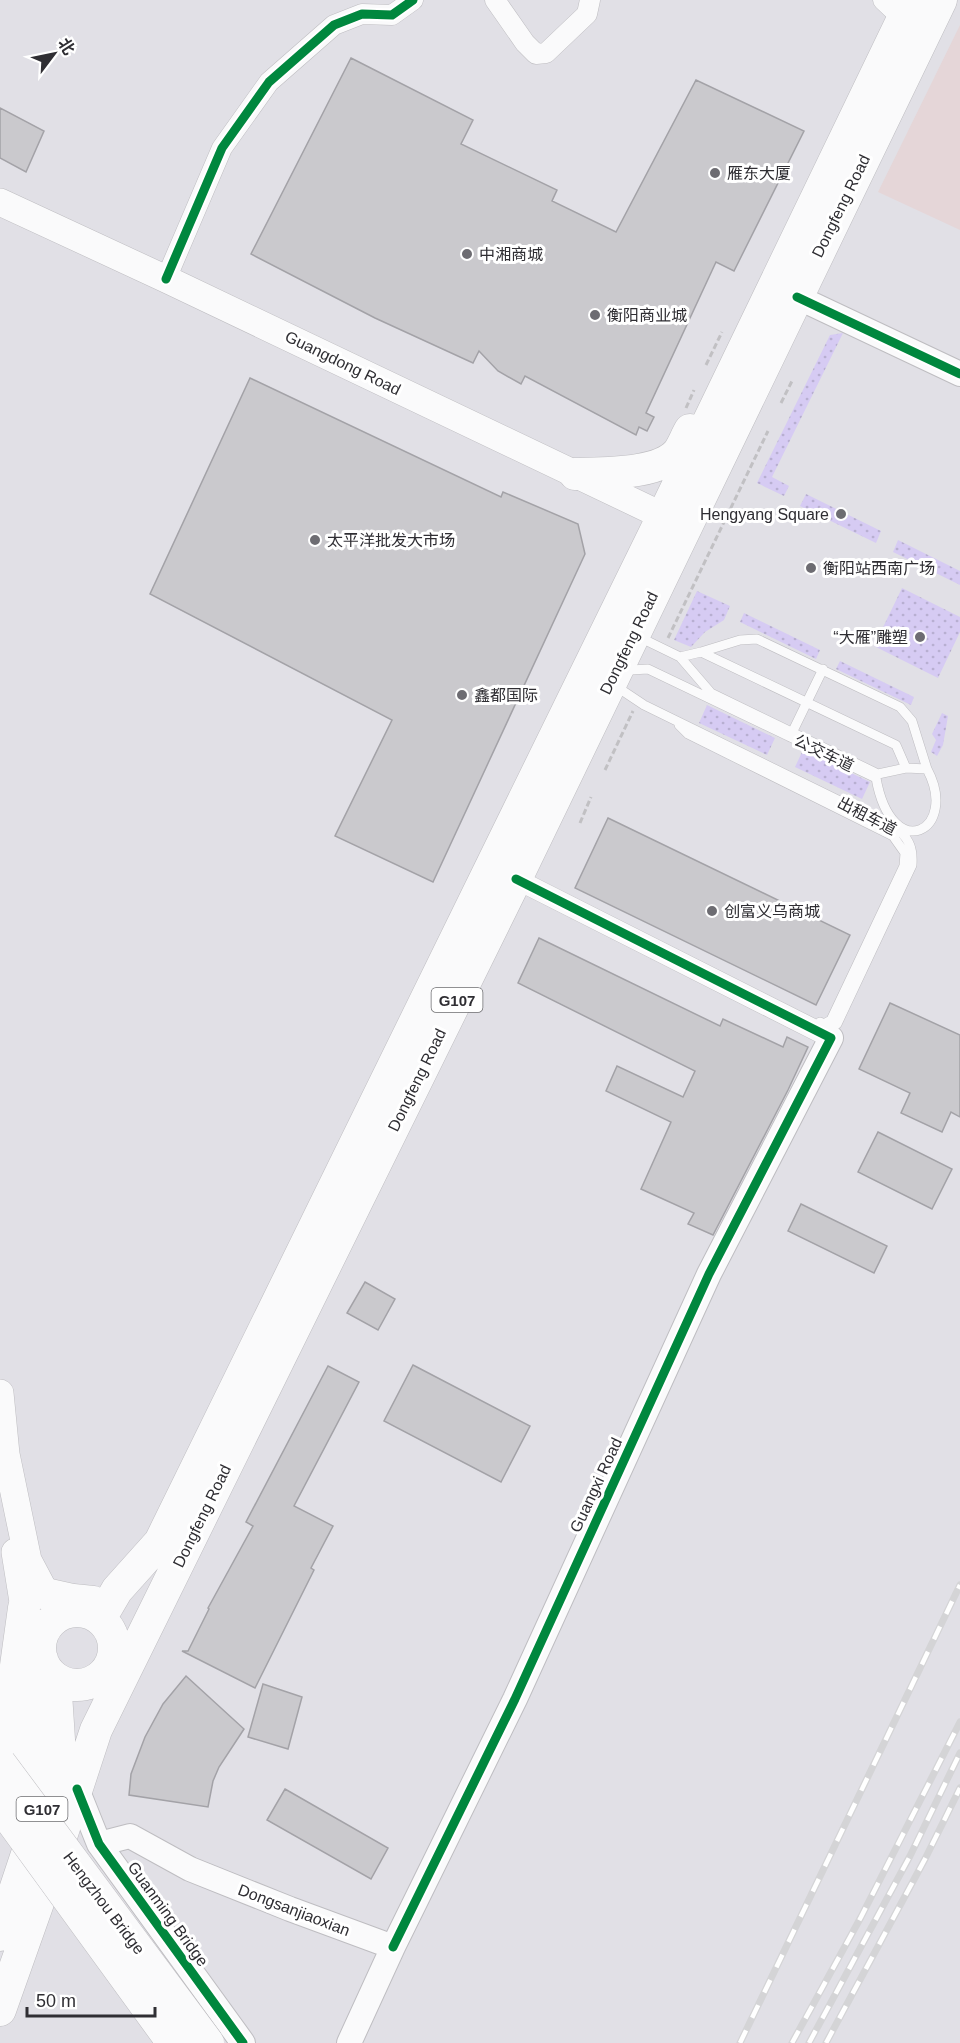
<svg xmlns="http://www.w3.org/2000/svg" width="960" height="2043" font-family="Helvetica,'Noto Sans SC',sans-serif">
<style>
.commercial{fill:#e5d6d8}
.grass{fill:url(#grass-dots)}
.building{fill:#cac9cd;stroke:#a3a2a7;stroke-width:1.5}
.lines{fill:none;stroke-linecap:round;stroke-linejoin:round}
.service-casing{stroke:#bebdc1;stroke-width:10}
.minor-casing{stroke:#bebdc1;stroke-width:21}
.tertiary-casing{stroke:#bebdc1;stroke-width:26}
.secondary-casing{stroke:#bebdc1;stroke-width:28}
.trunk-casing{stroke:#bebdc1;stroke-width:33}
.path{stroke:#c1c0c3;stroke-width:3;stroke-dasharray:6 3;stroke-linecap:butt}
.service{stroke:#fafafb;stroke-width:9}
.minor{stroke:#fafafb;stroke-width:20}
.tertiary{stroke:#fafafb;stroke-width:24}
.secondary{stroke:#fafafb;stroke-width:27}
.trunk{stroke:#fafafb;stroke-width:32}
.rail-casing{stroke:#d4d4d6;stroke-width:7}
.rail{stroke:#fff;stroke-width:4.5;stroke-dasharray:14;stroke-linecap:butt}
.trunk-bridge-casing{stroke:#bebdc1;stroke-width:33;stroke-linecap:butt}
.trunk-bridge{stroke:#fafafb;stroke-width:32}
.cycleway-casing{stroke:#fff;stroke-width:13}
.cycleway{stroke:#00873e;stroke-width:9}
.poi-dot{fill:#6d6c72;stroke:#fff;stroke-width:2}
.labels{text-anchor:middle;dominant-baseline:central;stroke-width:6;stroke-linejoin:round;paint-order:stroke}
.shield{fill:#fff;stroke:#6d6d70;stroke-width:1.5}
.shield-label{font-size:15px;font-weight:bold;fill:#2f2e33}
.poi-label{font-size:16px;fill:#2f2e33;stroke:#fff;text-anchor:start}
.street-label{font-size:16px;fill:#2f2e33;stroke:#fff}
</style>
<defs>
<pattern id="grass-dots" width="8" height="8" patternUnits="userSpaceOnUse" patternTransform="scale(1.5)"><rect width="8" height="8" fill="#d6cbf3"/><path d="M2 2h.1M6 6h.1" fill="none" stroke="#b8afd1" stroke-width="1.8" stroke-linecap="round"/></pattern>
</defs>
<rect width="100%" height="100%" fill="#e1e0e6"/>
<path class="commercial" d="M 960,25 L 960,230 L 878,192 Z"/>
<path class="grass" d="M 843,333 L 772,477 L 789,486 L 784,496 L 757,483 L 830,335 Z
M 806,494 L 881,531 L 876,543 L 800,506 Z
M 898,540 L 960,571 L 960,585 L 893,552 Z
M 902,588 L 960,617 L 960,632 L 938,678 L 874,646 Z
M 697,591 L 730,606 L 724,620 L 705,632 L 691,647 L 674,640 Z
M 744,613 L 820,650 L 816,659 L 740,622 Z
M 840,661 L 914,697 L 911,705 L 836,669 Z
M 707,705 L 775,738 L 767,755 L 699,723 Z
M 942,713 L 948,716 L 943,745 L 937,756 L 931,752 L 936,740 L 932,734 Z
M 803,750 L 870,782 L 862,799 L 795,767 Z"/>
<path class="building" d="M 351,58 L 473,120 L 461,144 L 557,190 L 552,201 L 616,232 L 696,80 L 804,131 L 734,271 L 716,262 L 646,413 L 654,417 L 647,431 L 639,427 L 636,435 L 525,376 L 521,384 L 498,371 L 479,351 L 473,363 L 375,318 L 251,254 Z
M 0,108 L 44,131 L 26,172 L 0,158 Z
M 250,378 L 501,497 L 503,492 L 578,524 L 585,554 L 433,882 L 335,836 L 392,720 L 150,594 Z
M 608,818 L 850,935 L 816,1005 L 575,888 Z
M 539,938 L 720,1026 L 723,1019 L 783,1047 L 787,1037 L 808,1047 L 788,1090 L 713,1235 L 688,1224 L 694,1213 L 641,1189 L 671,1122 L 606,1091 L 617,1066 L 683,1097 L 695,1071 L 518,983 Z
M 890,1003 L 960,1035 L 960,1117 L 951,1112 L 942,1132 L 901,1113 L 910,1093 L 859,1069 Z
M 878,1132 L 952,1169 L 932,1209 L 858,1172 Z
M 801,1204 L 887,1246 L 874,1273 L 788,1231 Z
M 365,1282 L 395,1299 L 378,1330 L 347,1313 Z
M 413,1365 L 530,1426 L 501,1482 L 384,1421 Z
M 328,1366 L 359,1382 L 294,1506 L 333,1526 L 311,1568 L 314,1570 L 255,1688 L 182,1651 L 188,1651 L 209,1609 L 208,1608 L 253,1526 L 246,1522 Z
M 186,1676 L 244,1729 L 219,1767 L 213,1781 L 208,1807 L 129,1795 L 131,1774 L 145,1737 L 163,1704 Z
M 263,1684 L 302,1697 L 288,1749 L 248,1737 Z
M 285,1789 L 388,1848 L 371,1879 L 267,1820 Z"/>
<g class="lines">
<g class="service-casing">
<path id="service" d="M 701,652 L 740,640 L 757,639 L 900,707 L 912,721 L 927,769
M 680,657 L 701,652 L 896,745 L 906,768
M 624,674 L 631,670 L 648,669 L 876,778 C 892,867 960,830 927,769 L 906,768 L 878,774 L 711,693 L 680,657 L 639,637
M 614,685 L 644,705 L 899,830 C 910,841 913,849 912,865 L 837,1024 L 830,1027 L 820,1022
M 679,725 L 688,734 L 893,836 L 905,853 L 904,866 L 831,1020 L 824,1024
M 790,737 L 823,669"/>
</g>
<g class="minor-casing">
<path id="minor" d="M 495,0 L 525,43 L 536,54 L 546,53 L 587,14 L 590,0
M 883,0 L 903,19
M 166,279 L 222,148 L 269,82 L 334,25 L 362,14 L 392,15 L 413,0
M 516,879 L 831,1038"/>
</g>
<g class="tertiary-casing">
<path id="tertiary" d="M 797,297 L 960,374
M 77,1789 L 99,1844 L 243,2043
M 99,1844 L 130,1836 L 190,1869 L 290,1909 L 393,1947 L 349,2043
M 393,1947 L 515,1699 L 709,1274 L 831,1038"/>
</g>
<g class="secondary-casing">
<path id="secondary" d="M 0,202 L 166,279 L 682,525
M 0,1393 L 6,1454 L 28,1560 L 46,1594 L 66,1605
M 15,1552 L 24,1608 L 40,1648"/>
</g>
<g class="trunk-casing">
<path id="trunk" d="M 575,474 C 603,473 661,475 679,451 C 683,445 686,437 690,430
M 46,1594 L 73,1600 L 93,1602
M40 1648a37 37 0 1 1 74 0a37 37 0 1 1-74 0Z
M 100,1619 L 117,1590 L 160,1542 L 663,516 L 912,0
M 15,1673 L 24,1608
M 0,1751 L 14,1686 L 42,1659
M 17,1813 L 45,1679
M 0,1935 L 60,1755 L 55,1678
M 0,2010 L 56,1852 L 96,1730 L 516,879 L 941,0"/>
</g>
<path class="path" d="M 706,365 L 722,332
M 781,403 L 793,379
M 686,408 L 694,390
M 668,638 L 768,431
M 605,770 L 633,711
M 580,823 L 591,797"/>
<use href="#service" class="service"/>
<use href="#minor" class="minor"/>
<use href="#tertiary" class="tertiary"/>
<use href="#secondary" class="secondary"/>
<use href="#trunk" class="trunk"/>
<g class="rail-casing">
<path id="rail" d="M 740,2043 L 960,1585
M 792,2043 L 861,1917 L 960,1722
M 809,2043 L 910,1856 L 960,1753
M 826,2043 L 925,1859 L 960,1788"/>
</g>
<use href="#rail" class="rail"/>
<g class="trunk-bridge-casing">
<path id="trunk-bridge" d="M 0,1763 L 208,2043
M 0,1805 L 173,2043"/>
</g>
<use href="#trunk-bridge" class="trunk-bridge"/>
<g class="cycleway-casing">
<path id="cycleway" d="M 166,279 L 222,148 L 269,82 L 334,25 L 362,14 L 392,15 L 413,0
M 797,297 L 960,374
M 77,1789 L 99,1844 L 243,2043
M 393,1947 L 515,1699 L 709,1274 L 831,1038 L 516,879"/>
</g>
<use href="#cycleway" class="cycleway"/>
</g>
<g class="poi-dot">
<circle cx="715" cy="173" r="6"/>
<circle cx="467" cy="254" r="6"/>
<circle cx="595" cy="315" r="6"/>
<circle cx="841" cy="514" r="6"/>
<circle cx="315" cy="540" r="6"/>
<circle cx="811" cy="568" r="6"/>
<circle cx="920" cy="637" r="6"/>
<circle cx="462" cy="695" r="6"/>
<circle cx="712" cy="911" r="6"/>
</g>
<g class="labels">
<g class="shield">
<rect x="431.5" y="988" width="51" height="24" rx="4.5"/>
<rect x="16.5" y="1797" width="51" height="24" rx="4.5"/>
</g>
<g class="shield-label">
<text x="457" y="1000">G107</text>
<text x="42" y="1809">G107</text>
</g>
<g class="poi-label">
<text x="727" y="173">雁东大厦</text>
<text x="479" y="254">中湘商城</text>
<text x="607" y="315">衡阳商业城</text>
<text x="829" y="514" text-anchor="end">Hengyang Square</text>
<text x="327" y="540">太平洋批发大市场</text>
<text x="823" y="568">衡阳站西南广场</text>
<text x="908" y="637" text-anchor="end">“大雁”雕塑</text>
<text x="474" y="695">鑫都国际</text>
<text x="724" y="911">创富义乌商城</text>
</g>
<g class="street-label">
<text transform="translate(841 206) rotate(-64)">Dongfeng Road</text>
<text transform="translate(343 363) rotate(26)">Guangdong Road</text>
<text transform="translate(629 643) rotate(-64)">Dongfeng Road</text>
<text transform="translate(824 753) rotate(26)">公交车道</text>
<text transform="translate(867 816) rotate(27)">出租车道</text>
<text transform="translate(417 1080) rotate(-64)">Dongfeng Road</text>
<text transform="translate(596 1485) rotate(-65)">Guangxi Road</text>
<text transform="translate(202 1516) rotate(-64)">Dongfeng Road</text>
<text transform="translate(104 1903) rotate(53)">Hengzhou Bridge</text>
<text transform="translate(294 1910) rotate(21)">Dongsanjiaoxian</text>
<text transform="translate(168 1914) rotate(54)">Guanming Bridge</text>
</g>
</g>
<g transform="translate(54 54) rotate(58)" stroke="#ffffff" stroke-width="4.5" paint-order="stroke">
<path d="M0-4.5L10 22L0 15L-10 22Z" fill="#2f2e33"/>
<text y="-9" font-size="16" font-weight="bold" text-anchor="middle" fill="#2f2e33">北</text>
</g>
<path d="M27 2007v9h128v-9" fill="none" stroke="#2f2e33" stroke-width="3"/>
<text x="36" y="2007" font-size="18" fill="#2f2e33" stroke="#ffffff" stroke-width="4.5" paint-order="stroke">50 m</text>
</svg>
